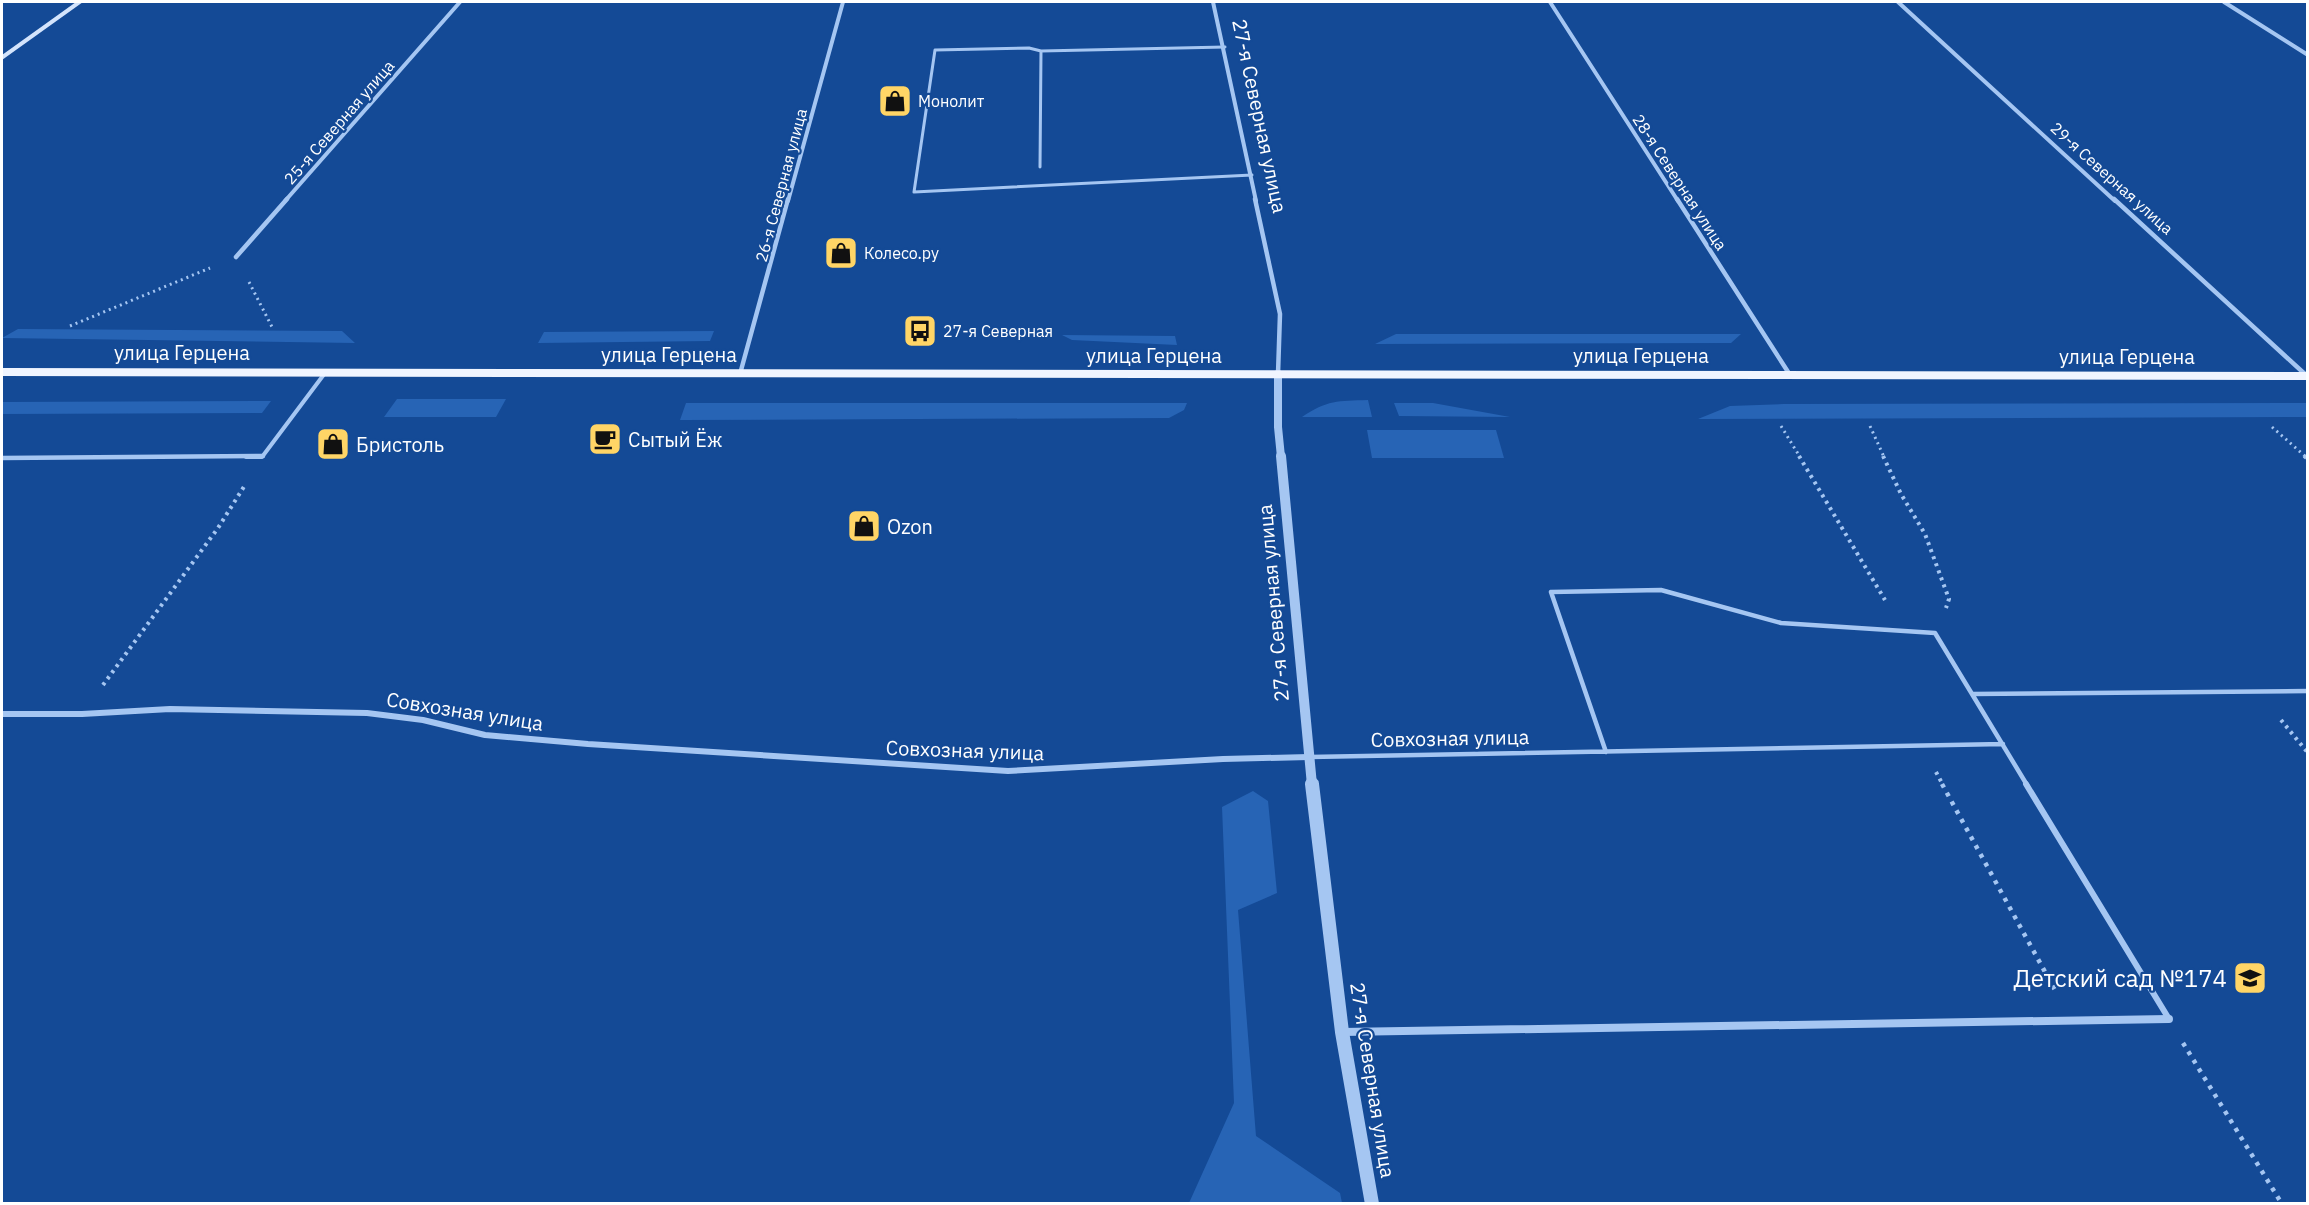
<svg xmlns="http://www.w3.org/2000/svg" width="2309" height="1205" font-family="'IBM Plex Sans',sans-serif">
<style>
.green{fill:#2764b5}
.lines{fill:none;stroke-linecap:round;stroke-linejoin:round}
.path-far2{stroke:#a5c6f2;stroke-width:3;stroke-dasharray:2 4;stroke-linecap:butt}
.path-far1{stroke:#a5c6f2;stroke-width:4;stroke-dasharray:3 4.5;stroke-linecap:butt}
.path{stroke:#a5c6f2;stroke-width:4.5;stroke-dasharray:4 6;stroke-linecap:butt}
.service-far3{stroke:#a5c6f2;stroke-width:3}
.service-far2{stroke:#a5c6f2;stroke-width:4}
.service-far1{stroke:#a5c6f2;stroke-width:4.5}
.service{stroke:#a5c6f2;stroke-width:6}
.minor-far3{stroke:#a5c6f2;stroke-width:4}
.minor-far2{stroke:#a5c6f2;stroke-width:4.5}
.minor-far1{stroke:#a5c6f2;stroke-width:6}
.minor{stroke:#a5c6f2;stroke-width:8}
.tertiary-far2{stroke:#a5c6f2;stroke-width:8}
.tertiary-far1{stroke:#a5c6f2;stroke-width:10}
.tertiary{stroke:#a5c6f2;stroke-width:14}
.secondary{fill:#d4e4fc;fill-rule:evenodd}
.primary{fill:#f0f5ff;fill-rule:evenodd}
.labels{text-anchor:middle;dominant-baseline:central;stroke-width:4.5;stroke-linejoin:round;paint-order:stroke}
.far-poi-label{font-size:16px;fill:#fff;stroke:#144a96;text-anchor:start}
.far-street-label{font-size:16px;fill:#fff;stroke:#144a96}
.street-label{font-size:20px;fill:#fff;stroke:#144a96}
.poi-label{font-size:20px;fill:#fff;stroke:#144a96;text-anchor:start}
.near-poi-label{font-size:24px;fill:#fff;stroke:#144a96;text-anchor:end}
</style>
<rect width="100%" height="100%" fill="#144a96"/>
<path class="green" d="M 18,329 L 342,331 L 355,343 L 2,338 Z
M 714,331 L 710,341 L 538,343 L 544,332 Z
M 1396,334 L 1741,334 L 1731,343 L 1375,344 Z
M 1062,335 L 1175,336 L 1177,345 L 1072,340 Z
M 397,399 L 506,399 L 496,417 L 384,417 Z
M 1368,400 L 1372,417 L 1302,417 C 1327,400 1338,401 1368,400 Z
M 271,401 L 262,413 L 2,414 L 2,402 Z
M 686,403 L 1187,403 L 1184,410 L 1169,418 L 680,420 Z
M 1394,403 L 1433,403 L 1510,417 L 1399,416 Z
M 2307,403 L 2307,417 L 1698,419 L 1730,406 L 1784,404 Z
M 1367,430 L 1496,430 L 1504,458 L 1372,458 Z
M 1253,791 L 1268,801 L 1277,893 L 1238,910 L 1256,1136 L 1340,1193 L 1342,1203 L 1189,1203 L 1234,1103 L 1222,807 Z"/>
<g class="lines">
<path class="path-far2" d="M 249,282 L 272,327
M 70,326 L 210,268
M 1781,426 L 1800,457
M 1870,426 L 1884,457
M 2272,427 L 2306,457"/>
<path class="path-far1" d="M 1799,456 L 1885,600
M 1883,456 L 1901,494 L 1925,534 L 1949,599 L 1946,608
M 2304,456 L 2308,459
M 103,685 L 218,528 L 245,485
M 2281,720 L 2308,753
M 1936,772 L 1943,785"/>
<path class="path" d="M 1942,784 L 2056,992
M 2183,1043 L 2282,1204"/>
<path class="service-far3" d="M 1041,51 L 1029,48 L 935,50 L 914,192 L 1252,175
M 1040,167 L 1041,51 L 1225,47"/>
<path class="service-far2" d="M 246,457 L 262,457 L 325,373"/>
<path class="service-far1" d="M 2,458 L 263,456
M 1972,694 L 2027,785
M 1606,752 L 1551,592 L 1661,590 L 1781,623 L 1935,633 L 1972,694 L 2308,691
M 1310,757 L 2003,744"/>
<path class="service" d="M 2026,784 L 2169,1019"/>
<path class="minor-far3" d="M 1213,2 L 1256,201
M 1550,2 L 1678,201
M 1898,2 L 2115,201
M 2224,2 L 2308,55
M 285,201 L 460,2
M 788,201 L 843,2"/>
<path class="minor-far2" d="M 1255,199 L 1280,314 L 1278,374
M 1677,199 L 1790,375
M 2114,199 L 2307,376
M 236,257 L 287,199
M 740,374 L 788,199"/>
<path class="minor-far1" d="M 2,714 L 82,714 L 170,709 L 367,713 L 423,720 L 485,735 L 588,744 L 1008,771 L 1223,759 L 1309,757"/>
<path class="minor" d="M 1342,1032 L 2169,1019"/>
<path class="tertiary-far2" d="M 1278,374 L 1278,427 L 1281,457"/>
<path class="tertiary-far1" d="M 1281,456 L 1312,785"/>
<path class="tertiary" d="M 1312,784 L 1342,1032 L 1372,1204"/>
<path class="secondary" d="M 76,2 L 83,2 L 2,60 L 2,55 Z"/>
<path class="primary" d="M 2,368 L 2308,372 L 2308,380 L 2,376 Z"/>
</g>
<defs>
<g id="shop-square" transform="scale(1.725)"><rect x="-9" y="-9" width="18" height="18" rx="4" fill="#ffd566" stroke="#144a96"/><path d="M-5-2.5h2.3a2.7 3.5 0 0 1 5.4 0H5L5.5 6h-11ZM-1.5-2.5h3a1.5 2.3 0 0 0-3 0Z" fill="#111"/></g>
<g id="bus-square" transform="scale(1.725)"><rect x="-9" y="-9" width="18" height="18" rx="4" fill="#ffd566" stroke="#144a96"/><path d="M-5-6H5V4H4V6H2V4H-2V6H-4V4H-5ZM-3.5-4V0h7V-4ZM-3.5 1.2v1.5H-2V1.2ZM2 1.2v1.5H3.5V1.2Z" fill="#111"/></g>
<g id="cafe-square" transform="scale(1.725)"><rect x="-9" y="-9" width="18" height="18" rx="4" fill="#ffd566" stroke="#144a96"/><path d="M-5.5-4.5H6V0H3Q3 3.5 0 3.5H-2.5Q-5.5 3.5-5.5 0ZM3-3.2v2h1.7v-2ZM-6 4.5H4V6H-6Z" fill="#111"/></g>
<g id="school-square" transform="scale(1.725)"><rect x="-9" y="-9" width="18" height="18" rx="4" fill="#ffd566" stroke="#144a96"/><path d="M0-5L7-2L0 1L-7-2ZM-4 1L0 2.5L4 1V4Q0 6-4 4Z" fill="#111"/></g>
</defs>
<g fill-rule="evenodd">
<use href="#shop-square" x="895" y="101"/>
<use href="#shop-square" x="841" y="253"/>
<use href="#bus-square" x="920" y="331"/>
<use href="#cafe-square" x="605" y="439"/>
<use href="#shop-square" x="333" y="444"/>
<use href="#shop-square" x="864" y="526"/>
<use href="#school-square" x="2250" y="978"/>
</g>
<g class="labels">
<g class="far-poi-label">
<text x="918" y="101">Монолит</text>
<text x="864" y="253">Колесо.ру</text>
<text x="943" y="331">27-я Северная</text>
</g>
<g class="far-street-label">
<text transform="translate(339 122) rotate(-49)">25-я Северная улица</text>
<text transform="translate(2112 178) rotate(42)">29-я Северная улица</text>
<text transform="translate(1680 182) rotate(57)">28-я Северная улица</text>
<text transform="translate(781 185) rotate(-75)">26-я Северная улица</text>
</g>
<g class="street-label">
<text transform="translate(1260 116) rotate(78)">27-я Северная улица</text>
<text x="182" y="352">улица Герцена</text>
<text x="669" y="354">улица Герцена</text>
<text x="1154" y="355">улица Герцена</text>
<text x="1641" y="355">улица Герцена</text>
<text x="2127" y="356">улица Герцена</text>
<text transform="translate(1273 603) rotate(-95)">27-я Северная улица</text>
<text transform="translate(465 711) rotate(9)">Совхозная улица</text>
<text transform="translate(1450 738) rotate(-1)">Совхозная улица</text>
<text transform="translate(965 750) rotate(2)">Совхозная улица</text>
<text transform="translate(1373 1080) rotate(81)">27-я Северная улица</text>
</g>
<g class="poi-label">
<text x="628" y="439">Сытый Ёж</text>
<text x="356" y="444">Бристоль</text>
<text x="887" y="526">Ozon</text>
</g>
<g class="near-poi-label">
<text x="2227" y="978">Детский сад №174</text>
</g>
</g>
<rect width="2309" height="1205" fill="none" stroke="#ffffff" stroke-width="6"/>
</svg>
